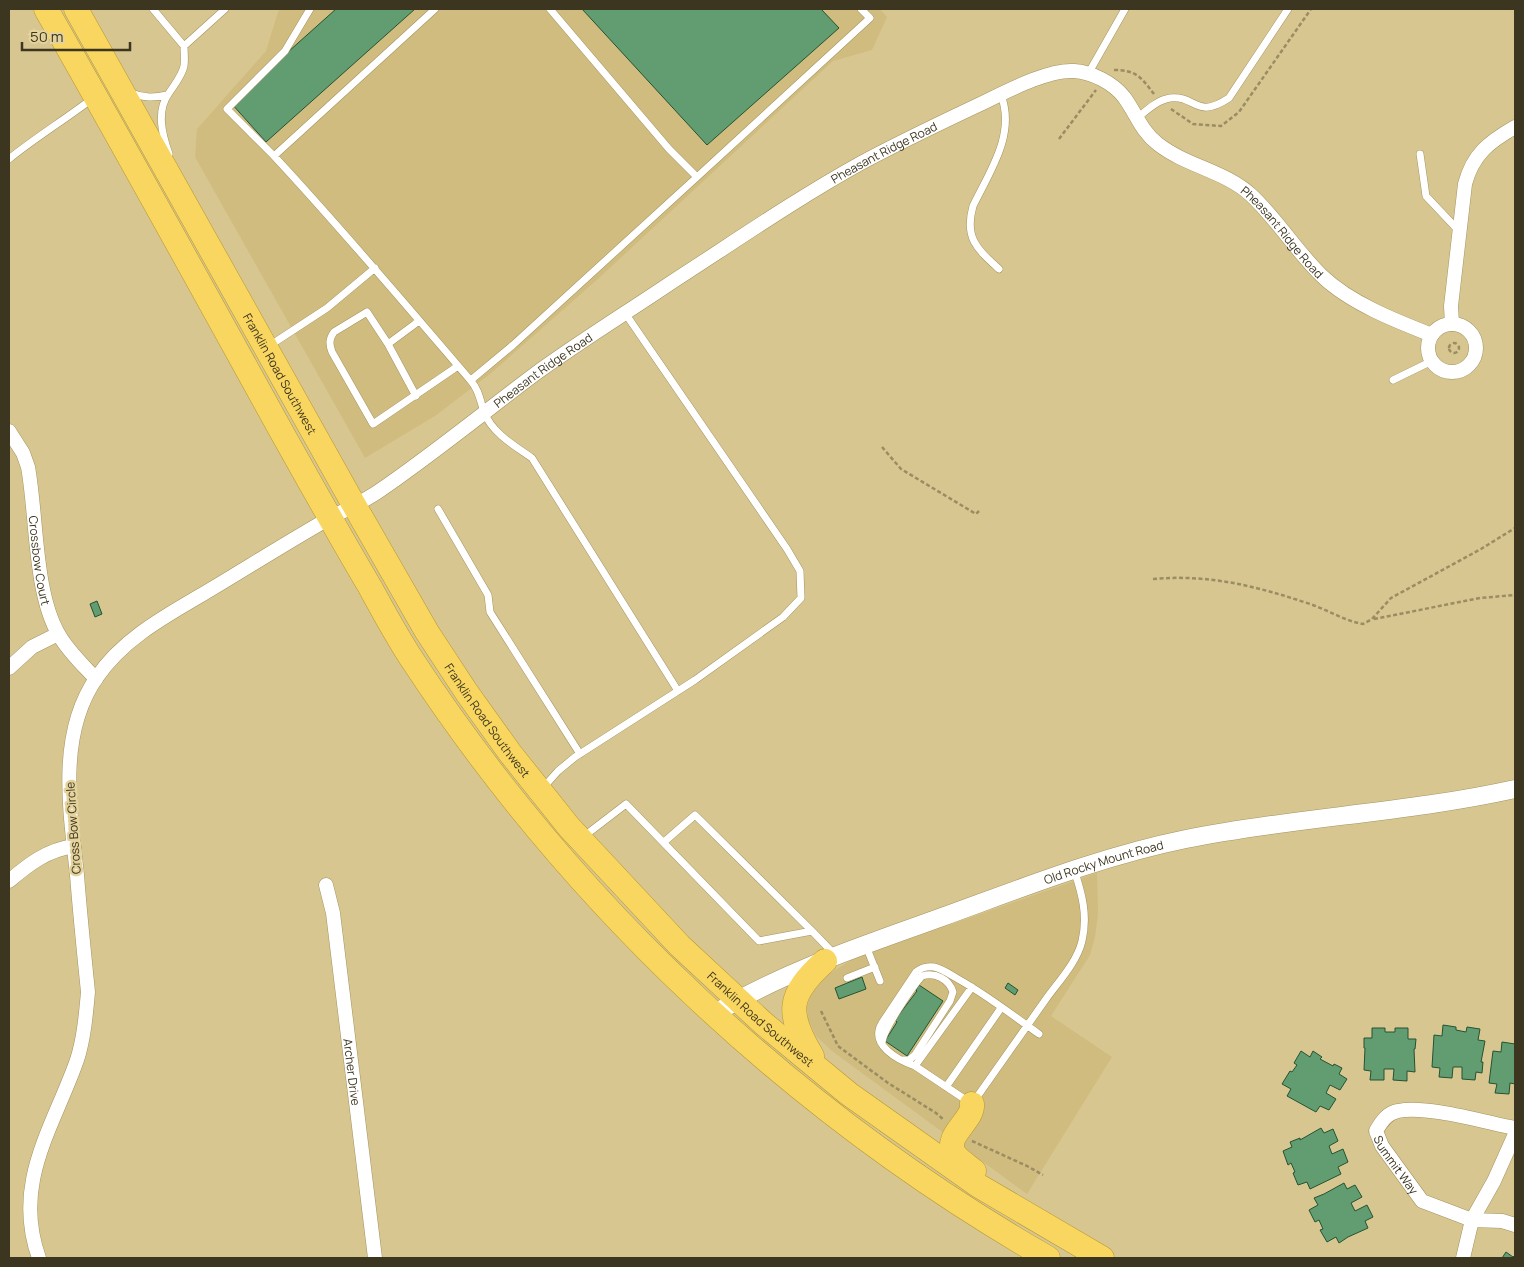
<svg xmlns="http://www.w3.org/2000/svg" width="1524" height="1267" font-family="Manrope,sans-serif">
<style>
.built{fill:#d0bc7e}
.building{fill:#629d72;stroke:#245232}
.lines{fill:none;stroke-linecap:round;stroke-linejoin:round}
.service-casing{stroke:#a59460;stroke-width:8}
.minor-casing{stroke:#a59460;stroke-width:15}
.tertiary-casing{stroke:#a59460;stroke-width:19}
.trunk-casing{stroke:#b59730;stroke-width:25}
.path{stroke:#9a8c63;stroke-width:2.5;stroke-dasharray:4 2.5;stroke-linecap:butt}
.service{stroke:#fff;stroke-width:7}
.minor{stroke:#fff;stroke-width:14}
.tertiary{stroke:#fff;stroke-width:18}
.trunk{stroke:#f8d660;stroke-width:24}
.labels{text-anchor:middle;dominant-baseline:central;stroke-width:5;stroke-linejoin:round;paint-order:stroke}
.street-label{font-size:12px;fill:#3c351f;stroke:#e5d39d}
</style>
<rect width="100%" height="100%" fill="#d8c690"/>
<path class="built" d="M 279,9 L 880,9 L 887,17 L 872,50 L 833,61 L 599,278 L 490,374 L 435,416 L 365,458 L 195,157 L 197,129 L 266,51 Z
M 1097,873 L 1098,914 L 1095,937 L 1090,955 L 1051,1016 L 1112,1057 L 1027,1194 L 832,1051 L 816,1036 L 808,1019 L 807,1007 L 811,994 L 824,977 L 855,958 Z"/>
<path class="building" d="M 336,9 L 415,9 L 266,142 L 231,103 Z
M 582,9 L 821,9 L 839,28 L 707,145 Z
M 97,601 L 102,614 L 95,617 L 90,604 Z
M 862,977 L 866,989 L 839,999 L 835,988 Z
M 1008,983 L 1018,990 L 1015,995 L 1005,988 Z
M 919,985 L 943,1001 L 907,1056 L 885,1041 L 897,1022 L 895,1020 L 917,991 L 916,990 Z
M 1443,1025 L 1456,1027 L 1456,1030 L 1466,1032 L 1467,1027 L 1480,1029 L 1478,1040 L 1485,1041 L 1481,1062 L 1483,1062 L 1482,1073 L 1476,1072 L 1475,1080 L 1462,1079 L 1462,1067 L 1453,1067 L 1452,1078 L 1439,1077 L 1440,1068 L 1432,1067 L 1434,1035 L 1442,1036 Z
M 1372,1028 L 1385,1028 L 1385,1032 L 1395,1032 L 1395,1028 L 1408,1028 L 1408,1039 L 1416,1039 L 1415,1049 L 1414,1049 L 1415,1072 L 1407,1071 L 1407,1081 L 1393,1080 L 1394,1069 L 1384,1069 L 1384,1080 L 1370,1080 L 1371,1071 L 1364,1070 L 1365,1048 L 1364,1048 L 1364,1038 L 1372,1038 Z
M 1502,1042 L 1515,1044 L 1515,1084 L 1510,1083 L 1509,1094 L 1495,1093 L 1497,1084 L 1489,1083 L 1493,1051 L 1501,1052 Z
M 1301,1051 L 1310,1057 L 1313,1051 L 1322,1057 L 1320,1059 L 1333,1066 L 1334,1064 L 1342,1068 L 1339,1074 L 1347,1079 L 1340,1090 L 1330,1085 L 1326,1093 L 1336,1099 L 1329,1110 L 1320,1106 L 1316,1112 L 1287,1096 L 1291,1089 L 1282,1084 L 1290,1071 L 1292,1072 L 1297,1065 L 1294,1063 Z
M 1321,1128 L 1324,1133 L 1333,1129 L 1338,1141 L 1329,1146 L 1332,1154 L 1343,1149 L 1348,1162 L 1338,1167 L 1341,1174 L 1310,1189 L 1307,1182 L 1298,1185 L 1293,1173 L 1295,1172 L 1291,1163 L 1288,1165 L 1283,1151 L 1292,1147 L 1290,1142 L 1300,1138 L 1300,1140 Z
M 1344,1183 L 1347,1189 L 1355,1185 L 1362,1197 L 1351,1203 L 1355,1211 L 1367,1205 L 1373,1217 L 1365,1221 L 1368,1228 L 1348,1237 L 1339,1243 L 1336,1237 L 1327,1242 L 1320,1230 L 1323,1229 L 1319,1220 L 1315,1222 L 1309,1210 L 1318,1205 L 1314,1198 L 1324,1194 Z
M 1506,1252 L 1513,1257 L 1515,1255 L 1515,1258 L 1502,1258 Z"/>
<g class="lines">
<g class="service-casing">
<path id="service" d="M 153,9 L 184,46 L 225,9
M 435,9 L 274,156 C 342,229 406,305 471,381 C 479,390 480,400 484,412 C 492,433 515,446 532,458 L 678,691
M 1088,74 L 1125,9
M 131,93 C 144,98 154,98 167,95
M 1136,119 C 1146,111 1157,100 1170,98 C 1196,95 1196,120 1229,98 L 1288,9
M 169,154 C 162,134 156,111 169,93 C 174,85 182,76 184,66 C 185,60 184,52 184,46
M 1420,154 L 1426,196 L 1459,231
M 274,156 L 227,109 L 285,51 L 310,9
M 9,159 C 36,137 66,119 93,98
M 697,177 L 870,18 L 861,9
M 999,269 C 977,249 964,238 973,206 C 990,171 1016,134 1001,95
M 419,321 L 388,344 L 367,312 L 334,332 C 329,339 329,344 332,352 L 373,424 L 458,366
M 388,344 L 416,396
M 269,346 L 327,308 L 375,268
M 471,380 L 513,345 L 697,177 L 669,149 L 550,9
M 1393,380 L 1432,361
M 438,509 L 488,595 L 490,612 L 580,754
M 542,789 L 558,771 L 575,757 L 695,680 L 783,617 L 801,598 L 800,571 L 787,549 L 625,313
M 583,837 L 626,804 L 759,941 L 812,931 L 835,955
M 664,842 L 695,815 L 812,931
M 866,946 L 880,981
M 847,978 L 875,967
M 1039,1034 C 1012,1015 987,995 958,979 C 951,975 943,969 934,967 C 927,966 922,967 916,972 L 882,1023 C 869,1045 898,1060 915,1066 L 972,1104 C 997,1069 1021,1034 1046,999 C 1059,981 1077,962 1082,941 C 1088,916 1082,893 1074,870
M 882,1044 C 881,1032 913,986 922,976 C 935,972 949,979 953,992 L 950,1001 L 915,1055 L 909,1060 L 903,1060
M 915,1066 L 972,987
M 946,1087 L 1001,1008"/>
</g>
<g class="minor-casing">
<g id="minor">
<path d="M 1452,324 L 1451,306 L 1465,184 C 1473,154 1489,142 1515,127"/>
<circle cx="1452" cy="348" r="24"/>
<path id="s1" d="M 9,431 L 23,453 L 28,467 C 37,516 34,593 59,635 C 68,651 83,665 96,679"/>
<path d="M 9,668 L 32,647 L 58,634"/>
<path d="M 9,881 C 29,864 47,850 74,846"/>
<path id="s2" d="M 326,885 L 333,913 L 375,1258"/>
<path id="s3" d="M 1515,1128 C 1484,1122 1427,1105 1398,1111 C 1387,1113 1381,1122 1376,1131 L 1382,1146 L 1422,1201 L 1472,1220 L 1502,1221 L 1515,1225"/>
<path id="s4" d="M 39,1258 C 12,1183 53,1128 77,1060 C 84,1038 86,1014 88,992 C 84,953 80,914 77,875 C 70,810 57,734 97,677 C 123,639 164,617 203,594 C 245,569 286,543 328,519 C 345,510 363,502 379,491 C 433,454 483,413 535,374 C 579,342 626,313 672,282 C 734,242 796,199 861,163 C 898,143 936,125 974,107 C 1000,95 1046,69 1074,71 C 1092,72 1113,83 1124,97 C 1136,113 1141,131 1158,144 C 1186,166 1225,171 1251,195 C 1277,219 1296,251 1322,276 C 1350,303 1396,321 1432,335"/>
<path d="M 1463,1258 L 1472,1220 L 1494,1181 L 1515,1134"/>
</g>
</g>
<g class="tertiary-casing">
<g id="tertiary">
<path id="s5" d="M 714,1014 C 784,971 865,945 942,917 C 1022,888 1102,856 1186,839 C 1295,817 1407,813 1515,789"/>
</g>
</g>
<g class="trunk-casing">
<g id="trunk">
<path d="M 46,9 C 127,151 206,295 285,438 C 313,488 341,538 370,587 C 383,611 396,635 411,658 C 572,904 793,1112 1048,1258"/>
<path id="s6" d="M 76,9 L 354,505 L 427,632 L 467,693 L 510,753 L 569,827 L 680,946 L 763,1023 L 849,1094 L 979,1186 L 1102,1258"/>
<path d="M 812,1056 C 786,1013 787,995 825,961"/>
<path d="M 972,1104 C 974,1121 942,1136 955,1155 C 960,1161 968,1166 974,1171"/>
</g>
</g>
<path class="path" d="M 1114,70 C 1136,70 1141,77 1154,94
M 1171,109 L 1193,124 L 1221,126 L 1239,112 L 1311,9
M 1059,139 L 1096,90
M1449 348a5 5 0 1 1 10 0a5 5 0 1 1-10 0Z
M 882,447 L 901,469 L 976,514 L 979,511
M 1153,579 C 1209,574 1256,586 1310,604 C 1328,610 1345,621 1363,624 L 1372,619 L 1391,598 L 1481,549 L 1515,528
M 1374,619 L 1480,598 L 1515,595
M 821,1011 L 838,1046 L 888,1083 L 936,1113 L 944,1120
M 972,1141 L 1027,1166 L 1043,1175"/>
<use href="#service" class="service"/>
<use href="#minor" class="minor"/>
<use href="#tertiary" class="tertiary"/>
<use href="#trunk" class="trunk"/>
</g>
<g class="labels">
<g class="street-label">
<text stroke="none"><textPath href="#s4" startOffset="1546">Pheasant Ridge Road</textPath></text>
<text stroke="none"><textPath href="#s4" startOffset="2025">Pheasant Ridge Road</textPath></text>
<text stroke="none"><textPath href="#s4" startOffset="1141">Pheasant Ridge Road</textPath></text>
<text stroke="none"><textPath href="#s6" startOffset="418">Franklin Road Southwest</textPath></text>
<text stroke="none"><textPath href="#s1" startOffset="135">Crossbow Court</textPath></text>
<text stroke="none"><textPath href="#s6" startOffset="822">Franklin Road Southwest</textPath></text>
<text transform="translate(73 828) rotate(-94)">Cross Bow Circle</text>
<text stroke="none"><textPath href="#s5" startOffset="419">Old Rocky Mount Road</textPath></text>
<text stroke="none"><textPath href="#s6" startOffset="1228">Franklin Road Southwest</textPath></text>
<text stroke="none"><textPath href="#s2" startOffset="189">Archer Drive</textPath></text>
<text stroke="none"><textPath href="#s3" startOffset="189">Summit Way</textPath></text>
</g>
</g>
<rect width="1524" height="1267" fill="none" stroke="#3c351f" stroke-width="20"/>
<path d="M22 42v8h108v-8" fill="none" stroke="#3c351f" stroke-width="2.5"/>
<text x="30" y="42" font-size="15" fill="#3c351f" stroke="#e5d39d" stroke-width="4" paint-order="stroke">50 m</text>
</svg>
